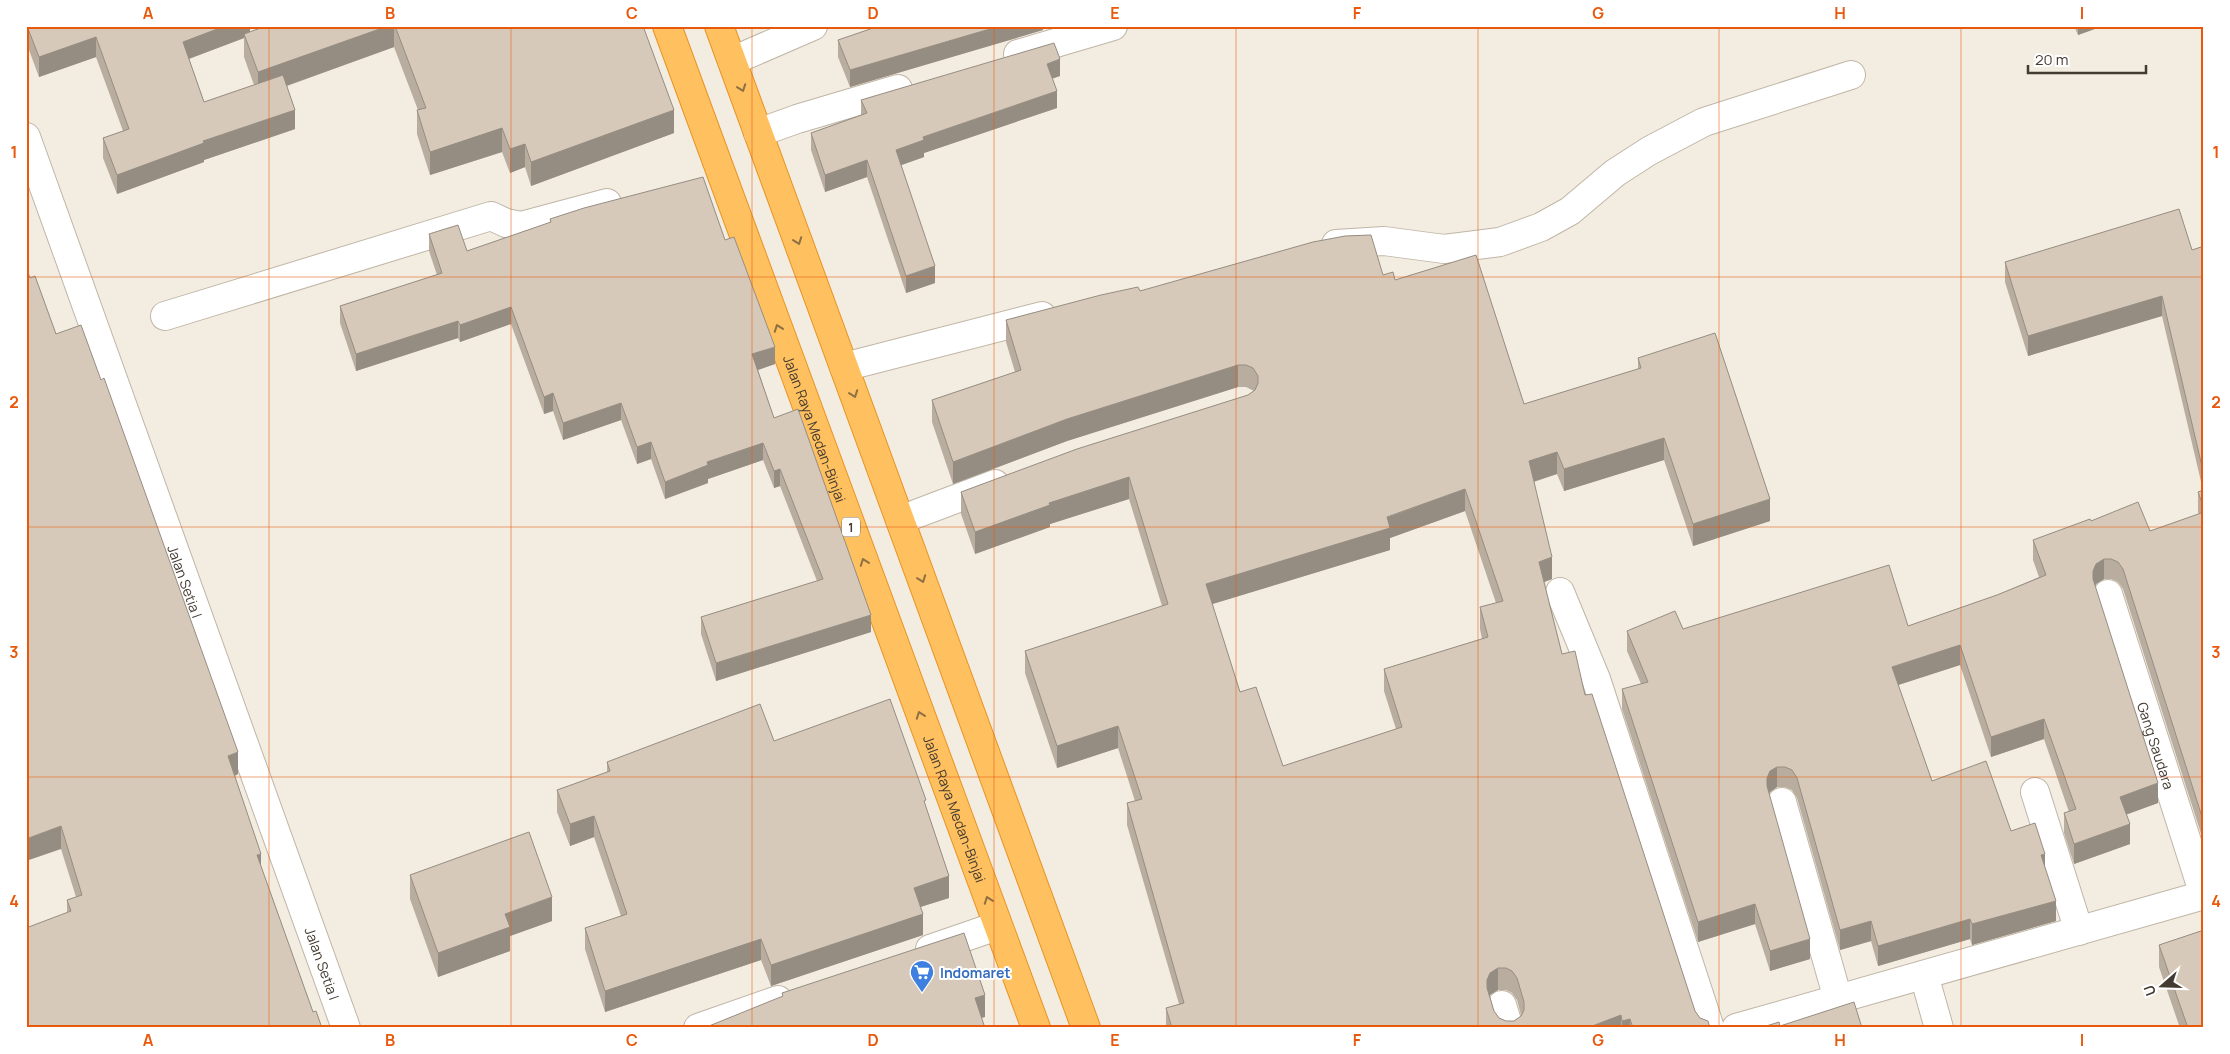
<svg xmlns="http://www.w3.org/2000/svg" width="2230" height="1054" font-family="Manrope,sans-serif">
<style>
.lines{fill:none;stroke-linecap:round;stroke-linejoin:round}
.minor-casing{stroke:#c0b6a6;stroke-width:30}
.highway-casing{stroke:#e89425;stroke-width:30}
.minor{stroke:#fff;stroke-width:28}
.highway{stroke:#ffc05f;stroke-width:28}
.wall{fill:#b9ad9f;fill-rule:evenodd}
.shaded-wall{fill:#968d82}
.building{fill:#d7c9b9;stroke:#968d82;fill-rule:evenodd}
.oneway{stroke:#8e7044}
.grid{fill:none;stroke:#e8590c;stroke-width:1;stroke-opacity:0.55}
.labels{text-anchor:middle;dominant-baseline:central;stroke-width:4;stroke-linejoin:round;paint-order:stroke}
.shield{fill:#fff;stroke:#7b7670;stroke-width:1}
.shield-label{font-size:12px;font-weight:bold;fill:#433b32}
.street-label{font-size:14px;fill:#433b32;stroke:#fff}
.shop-label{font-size:14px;font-weight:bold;fill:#366cbe;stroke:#fff;text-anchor:start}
.neatline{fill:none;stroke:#e8590c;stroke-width:2}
.grid-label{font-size:16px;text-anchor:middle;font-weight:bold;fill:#e8590c}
</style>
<rect width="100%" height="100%" fill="#f2ece1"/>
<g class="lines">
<g class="minor-casing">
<g id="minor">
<path d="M 1018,54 L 1113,26"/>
<path d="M 732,61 L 813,26"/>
<path d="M 758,133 L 797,119 L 898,89"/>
<path id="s1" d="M 26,137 L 346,1028"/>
<path d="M 1336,244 L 1384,241 L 1444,249 L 1500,242 L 1541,227 L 1570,211 L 1615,173 L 1649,151 L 1704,122 L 1851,75"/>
<path d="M 165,316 L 491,216 L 506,223 L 521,226 L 607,203"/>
<path d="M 844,367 L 1042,316"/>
<path d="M 900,520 L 995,484"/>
<path d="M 1560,592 L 1596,679 L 1710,1028"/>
<path id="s2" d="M 2108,594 L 2204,895"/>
<path d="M 2035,792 L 2079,931"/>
<path d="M 1782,802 L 1838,999"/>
<path d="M 930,949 L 997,926"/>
<path d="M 1924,975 L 1939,1028"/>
<path d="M 1502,1005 L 1509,1028"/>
<path d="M 698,1028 L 778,1000"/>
<path d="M 1736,1028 L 2204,895"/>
</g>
</g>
<g class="highway-casing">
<g id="highway">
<path id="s3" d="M 667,26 L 1036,1028"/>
<path d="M 719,26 L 1086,1028"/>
</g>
</g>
<use href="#minor" class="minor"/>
<use href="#highway" class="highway"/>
</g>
<path class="wall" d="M 26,26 L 250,26 L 250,32 L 266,26 L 643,26 L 674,133 L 531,186 L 525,167 L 510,173 L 502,152 L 430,175 L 417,134 L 417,110 L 418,110 L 394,47 L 287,86 L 295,129 L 204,160 L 204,162 L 117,194 L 103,158 L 103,138 L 123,131 L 96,57 L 39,77 L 26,42 ZM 244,38 L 244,57 L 254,85 L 204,102 L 189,59 Z
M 1043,26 L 1043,30 L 850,87 L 838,57 L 838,40 Z
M 2074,26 L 2103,26 L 2078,35 Z
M 1060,76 L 1052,79 L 1057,108 L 924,153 L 924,157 L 901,165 L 935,283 L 906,293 L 867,177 L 825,192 L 811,150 L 811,133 L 861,115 L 861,100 Z
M 550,219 L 725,240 L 775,364 L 758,370 L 774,418 L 871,632 L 716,681 L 701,634 L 701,617 L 817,581 L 780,486 L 774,488 L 763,460 L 708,479 L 708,483 L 665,499 L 651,459 L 637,464 L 621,420 L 563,440 L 553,411 L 544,414 L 511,324 L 460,342 L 458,338 L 356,371 L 340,323 L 340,306 L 437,275 L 429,251 L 429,234 L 467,251 L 550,223 Z
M 2204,246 L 2204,843 L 2123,589 L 2118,582 L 2111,579 L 2104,579 L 2096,584 L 2095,586 L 2158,803 L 2126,814 L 2130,844 L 2074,864 L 2064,833 L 2064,813 L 2069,812 L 2044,739 L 1991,757 L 1960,665 L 1898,685 L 1932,781 L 2011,831 L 2045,867 L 2056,921 L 1972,945 L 1970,939 L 1878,966 L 1871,941 L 1840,950 L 1797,798 L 1792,790 L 1785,787 L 1777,787 L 1770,792 L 1769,794 L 1810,959 L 1770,971 L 1755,924 L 1698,942 L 1622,709 L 1622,689 L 1641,684 L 1627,651 L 1627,631 L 1908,626 L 1997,595 L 2039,577 L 2033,560 L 2033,540 L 2091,521 L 2150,531 L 2199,514 L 2198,512 L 2198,492 L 2203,490 L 2162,316 L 2028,356 L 2005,282 L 2005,262 L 2192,250 Z
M 1383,275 L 1395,280 L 1524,404 L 1638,369 L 1638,358 L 1770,521 L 1693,546 L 1664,460 L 1564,491 L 1557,474 L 1534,482 L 1552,579 L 1544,582 L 1562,654 L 1585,695 L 1695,1011 L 1700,1018 L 1710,1028 L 1166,1028 L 1166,1008 L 1179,1004 L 1127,825 L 1127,803 L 1135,801 L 1118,748 L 1057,768 L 1025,673 L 1025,651 L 1162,606 L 1129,499 L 1050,524 L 1050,527 L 975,554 L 961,514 L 961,492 L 1248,395 L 1254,391 L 1246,387 L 1238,387 L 1067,441 L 953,484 L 932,422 L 932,400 L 1015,372 L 1006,342 L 1006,320 L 1140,291 ZM 1465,511 L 1496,603 L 1480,607 L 1480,629 L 1482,639 L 1384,669 L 1384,691 L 1396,729 L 1283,766 L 1240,692 L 1212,604 L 1390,550 L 1390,538 ZM 1498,990 L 1506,990 L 1512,993 L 1517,1000 L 1521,1015 L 1521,1016 L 1514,1021 L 1506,1021 L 1499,1018 L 1494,1011 L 1490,996 L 1490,995 Z
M 30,278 L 56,334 L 238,774 L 235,776 L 261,867 L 313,1012 L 67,912 L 67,900 L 76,897 L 61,849 Z
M 774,741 L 926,808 L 949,898 L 920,907 L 923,935 L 771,986 L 761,960 L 605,1012 L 585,949 L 585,928 L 621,916 L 594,837 L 570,846 L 557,812 L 557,790 L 607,772 L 607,762 Z
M 410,875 L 552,921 L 510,936 L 510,951 L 438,977 L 410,899 Z
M 2159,945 L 2204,1028 L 2180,1028 L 2159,967 Z"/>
<path class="shaded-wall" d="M 225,26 L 250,26 L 250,36 L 244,34 L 244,38 L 183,61 L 183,42 Z
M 388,26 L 394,26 L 394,47 L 258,96 L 258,72 Z
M 1000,26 L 1043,26 L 1043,30 L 850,87 L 850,70 Z
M 2079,26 L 2103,26 L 2078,35 L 2078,27 Z
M 96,37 L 96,57 L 39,77 L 39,57 Z
M 1060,59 L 1060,76 L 1047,80 L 1047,64 Z
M 1057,91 L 1057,108 L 924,153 L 924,157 L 896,167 L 896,150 L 923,137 Z
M 295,110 L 295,129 L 204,160 L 204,162 L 117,194 L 117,175 L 203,141 Z
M 674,110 L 674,133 L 531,186 L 531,162 Z
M 502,128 L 502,152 L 430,175 L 430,152 Z
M 525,144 L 525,167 L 510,173 L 510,149 Z
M 867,160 L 867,177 L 825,192 L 825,175 Z
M 935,266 L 935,283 L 906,293 L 906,276 Z
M 2162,296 L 2162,316 L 2028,356 L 2028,336 Z
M 511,307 L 511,324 L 460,342 L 460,325 Z
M 458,321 L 458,338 L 356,371 L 356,354 Z
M 775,347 L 775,364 L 752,372 L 752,354 Z
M 1238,365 L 1238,387 L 1067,441 L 953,484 L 953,462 L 1067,419 Z
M 553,393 L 553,411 L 544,414 L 544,397 Z
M 621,403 L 621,420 L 563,440 L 563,423 Z
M 1664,438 L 1664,460 L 1564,491 L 1564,469 Z
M 651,442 L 651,459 L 637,464 L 637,447 Z
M 763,443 L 763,460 L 708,479 L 708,483 L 665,499 L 665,482 L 707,462 Z
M 1557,452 L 1557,474 L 1529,483 L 1529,461 Z
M 780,469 L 780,486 L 774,488 L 774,471 Z
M 1129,477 L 1129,499 L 1050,524 L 1050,527 L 975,554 L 975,532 L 1049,503 Z
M 1465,489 L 1465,511 L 1390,538 L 1390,550 L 1206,606 L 1206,584 Z
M 1770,499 L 1770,521 L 1693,546 L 1693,524 Z
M 1552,557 L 1552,579 L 1539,584 L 1539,562 Z
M 2104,559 L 2104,579 L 2096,584 L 2093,591 L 2093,571 L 2096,564 Z
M 871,615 L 871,632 L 716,681 L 716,663 Z
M 1960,645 L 1960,665 L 1892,687 L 1892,667 Z
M 2044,719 L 2044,739 L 1991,757 L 1991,737 Z
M 1118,726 L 1118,748 L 1057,768 L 1057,746 Z
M 238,752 L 238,774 L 228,778 L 228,756 Z
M 1777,767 L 1777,787 L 1770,792 L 1767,798 L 1767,778 L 1770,771 Z
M 2158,783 L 2158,803 L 2120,817 L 2120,797 Z
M 594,816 L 594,837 L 570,846 L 570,824 Z
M 2130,824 L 2130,844 L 2074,864 L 2074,844 Z
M 61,826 L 61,849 L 26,861 L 26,839 Z
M 261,854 L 261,876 L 257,855 Z
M 2045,854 L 2045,874 L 2041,855 Z
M 949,876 L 949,898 L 914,909 L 914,888 Z
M 552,897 L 552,921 L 510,936 L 510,951 L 438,977 L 438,953 L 505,914 Z
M 2056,901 L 2056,921 L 1972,945 L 1972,924 Z
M 1755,904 L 1755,924 L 1698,942 L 1698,922 Z
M 923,914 L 923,935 L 771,986 L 771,965 Z
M 1970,919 L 1970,939 L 1878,966 L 1878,946 Z
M 1871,921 L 1871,941 L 1840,950 L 1840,930 Z
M 761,939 L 761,960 L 605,1012 L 605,991 Z
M 1810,939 L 1810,959 L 1770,971 L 1770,951 Z
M 1498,968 L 1498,990 L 1490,995 L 1487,1002 L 1487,980 L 1490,973 Z
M 985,995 L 985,1017 L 975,1020 L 975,998 Z
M 1621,1015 L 1621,1028 L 1587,1028 Z
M 1630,1019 L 1630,1028 L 1622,1028 L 1622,1021 Z"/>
<path class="building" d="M 27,26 L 225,26 L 183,42 L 204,102 L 283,75 L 295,110 L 203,141 L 204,143 L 117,175 L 103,138 L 129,129 L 96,37 L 39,57 Z
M 266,26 L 388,26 L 258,72 L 244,34 Z
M 395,26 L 643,26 L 674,110 L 531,162 L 525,144 L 510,149 L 502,128 L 430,152 L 417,110 L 426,108 Z
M 879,26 L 1000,26 L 850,70 L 838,40 Z
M 1054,43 L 1060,59 L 1047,64 L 1057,91 L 923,137 L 924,140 L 896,150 L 935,266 L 906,276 L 867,160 L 825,175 L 811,133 L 867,113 L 861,100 Z
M 703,177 L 725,240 L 734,237 L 775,347 L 752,354 L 774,418 L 798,409 L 871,615 L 716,663 L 701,617 L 823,579 L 780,469 L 774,471 L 763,443 L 707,462 L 708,465 L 665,482 L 651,442 L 637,447 L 621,403 L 563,423 L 553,393 L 544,397 L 511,307 L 460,325 L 458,321 L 356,354 L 340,306 L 442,273 L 429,234 L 458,225 L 467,251 L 551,222 L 550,219 L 584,208 Z
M 2179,209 L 2192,250 L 2204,246 L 2204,475 L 2162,296 L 2028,336 L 2005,262 Z
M 1371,235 L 1383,275 L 1393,272 L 1395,280 L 1476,255 L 1524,404 L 1641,368 L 1638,358 L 1715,333 L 1770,499 L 1693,524 L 1664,438 L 1564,469 L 1557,452 L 1529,461 L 1552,557 L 1539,562 L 1562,654 L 1575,651 L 1585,695 L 1592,694 L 1695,1011 L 1700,1018 L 1708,1021 L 1710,1028 L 1633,1028 L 1630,1019 L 1622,1021 L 1621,1015 L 1587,1028 L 1172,1028 L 1166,1008 L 1184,1003 L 1127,803 L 1142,799 L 1118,726 L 1057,746 L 1025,651 L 1168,604 L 1129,477 L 1049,503 L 1050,505 L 975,532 L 961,492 L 1077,449 L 1248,395 L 1255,390 L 1258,383 L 1258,376 L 1253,368 L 1246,365 L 1238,365 L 1067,419 L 953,462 L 932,400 L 1021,370 L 1006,320 L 1101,295 L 1138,287 L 1140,291 L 1313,242 L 1345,236 ZM 1465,489 L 1503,601 L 1480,607 L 1488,637 L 1384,669 L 1402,727 L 1283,766 L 1256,687 L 1240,692 L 1206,584 L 1390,528 L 1387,517 ZM 1498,968 L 1506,968 L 1512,971 L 1517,978 L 1524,1002 L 1524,1010 L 1521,1016 L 1514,1021 L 1506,1021 L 1499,1018 L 1494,1011 L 1487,988 L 1487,980 L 1490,973 Z
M 26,267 L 30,278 L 35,276 L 56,334 L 81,325 L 101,380 L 104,378 L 238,752 L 228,756 L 261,854 L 257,855 L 313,1012 L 316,1011 L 322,1028 L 26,1028 L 26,928 L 71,911 L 67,900 L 82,895 L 61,826 L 26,839 Z
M 2204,490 L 2204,508 L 2198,492 Z
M 2138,502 L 2150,531 L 2204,512 L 2204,823 L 2123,569 L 2118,562 L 2111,559 L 2104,559 L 2096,564 L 2093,571 L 2093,579 L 2158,783 L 2120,797 L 2130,824 L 2074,844 L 2064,813 L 2076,809 L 2044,719 L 1991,737 L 1960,645 L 1892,667 L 1932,781 L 1986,761 L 2011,831 L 2035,823 L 2045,854 L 2041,855 L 2056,901 L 1972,924 L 1970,919 L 1878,946 L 1871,921 L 1840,930 L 1797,778 L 1792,770 L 1785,767 L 1777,767 L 1770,771 L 1767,778 L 1767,786 L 1810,939 L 1770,951 L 1755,904 L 1698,922 L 1622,689 L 1648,682 L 1627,631 L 1675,611 L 1683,629 L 1889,565 L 1908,626 L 1997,595 L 2046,575 L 2033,540 L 2090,519 L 2091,521 Z
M 890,699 L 926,800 L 924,801 L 949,876 L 914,888 L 923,914 L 771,965 L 761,939 L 605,991 L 585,928 L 627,914 L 594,816 L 570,824 L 557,790 L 610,771 L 607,762 L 760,704 L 774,741 Z
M 529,832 L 552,897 L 505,914 L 510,927 L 438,953 L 410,875 Z
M 2204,930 L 2204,1028 L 2188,1028 L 2159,945 Z
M 964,933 L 985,995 L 975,998 L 985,1028 L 710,1028 L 709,1026 L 783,996 L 782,993 Z
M 1854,1002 L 1862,1028 L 1760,1028 L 1779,1022 L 1780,1026 Z"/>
<defs><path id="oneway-chevron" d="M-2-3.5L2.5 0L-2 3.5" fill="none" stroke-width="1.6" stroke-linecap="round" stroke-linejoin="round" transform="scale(1.25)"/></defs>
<g class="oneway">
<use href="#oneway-chevron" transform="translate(742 88) rotate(70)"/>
<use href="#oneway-chevron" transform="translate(798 241) rotate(70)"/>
<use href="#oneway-chevron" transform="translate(778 328) rotate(-110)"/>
<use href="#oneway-chevron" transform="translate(854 394) rotate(70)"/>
<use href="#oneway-chevron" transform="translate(864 562) rotate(-110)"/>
<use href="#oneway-chevron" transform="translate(922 579) rotate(70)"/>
<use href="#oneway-chevron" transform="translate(920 715) rotate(-110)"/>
<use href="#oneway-chevron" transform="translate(988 900) rotate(-110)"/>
</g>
<path class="grid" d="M 269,26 L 269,1028M 511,26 L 511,1028M 752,26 L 752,1028M 994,26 L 994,1028M 1236,26 L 1236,1028M 1478,26 L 1478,1028M 1719,26 L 1719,1028M 1961,26 L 1961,1028M 26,277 L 2204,277M 26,527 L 2204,527M 26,777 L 2204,777"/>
<defs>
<g id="supermarket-pin" transform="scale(1.25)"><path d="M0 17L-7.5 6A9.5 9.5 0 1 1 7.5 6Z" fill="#3f7fe0" stroke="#fff"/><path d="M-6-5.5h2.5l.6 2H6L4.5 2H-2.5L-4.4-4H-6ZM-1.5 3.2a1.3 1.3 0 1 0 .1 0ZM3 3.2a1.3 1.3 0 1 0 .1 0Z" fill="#fff"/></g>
</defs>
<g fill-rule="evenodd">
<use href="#supermarket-pin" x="922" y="972"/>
</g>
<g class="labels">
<rect class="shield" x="842" y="517.5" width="18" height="19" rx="4"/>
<g class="shield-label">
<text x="851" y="527">1</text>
</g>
<g class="street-label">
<text stroke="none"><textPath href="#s3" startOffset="429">Jalan Raya Medan-Binjai</textPath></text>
<text stroke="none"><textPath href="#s1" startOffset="472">Jalan Setia I</textPath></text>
<text stroke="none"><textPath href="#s2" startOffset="159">Gang Saudara</textPath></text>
<text stroke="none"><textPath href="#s3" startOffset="834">Jalan Raya Medan-Binjai</textPath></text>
<text stroke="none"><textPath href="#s1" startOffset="878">Jalan Setia I</textPath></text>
</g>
<g class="shop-label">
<text x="940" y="972">Indomaret</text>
</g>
</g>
<rect width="2230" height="1054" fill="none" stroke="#ffffff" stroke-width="55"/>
<g transform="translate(2162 986) rotate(250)" stroke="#ffffff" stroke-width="4" paint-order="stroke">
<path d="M0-4L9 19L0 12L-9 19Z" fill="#433b32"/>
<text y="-8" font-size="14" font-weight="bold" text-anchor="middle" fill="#433b32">U</text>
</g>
<path d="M2028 65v8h118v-8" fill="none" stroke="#433b32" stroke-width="2.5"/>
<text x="2035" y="65" font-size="15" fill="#433b32" stroke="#ffffff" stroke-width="4" paint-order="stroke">20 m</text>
<rect x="28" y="28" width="2174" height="998" class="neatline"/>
<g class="grid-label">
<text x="148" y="19">A</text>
<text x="390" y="19">B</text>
<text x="632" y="19">C</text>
<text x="873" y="19">D</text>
<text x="1115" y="19">E</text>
<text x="1357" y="19">F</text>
<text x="1598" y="19">G</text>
<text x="1840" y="19">H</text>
<text x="2082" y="19">I</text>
<text x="14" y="158">1</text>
<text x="2216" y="158">1</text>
<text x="14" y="408">2</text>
<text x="2216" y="408">2</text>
<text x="14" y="658">3</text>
<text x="2216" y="658">3</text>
<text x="14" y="907">4</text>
<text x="2216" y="907">4</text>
<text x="148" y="1046">A</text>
<text x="390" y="1046">B</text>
<text x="632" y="1046">C</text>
<text x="873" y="1046">D</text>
<text x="1115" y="1046">E</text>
<text x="1357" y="1046">F</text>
<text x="1598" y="1046">G</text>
<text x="1840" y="1046">H</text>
<text x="2082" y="1046">I</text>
</g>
</svg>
